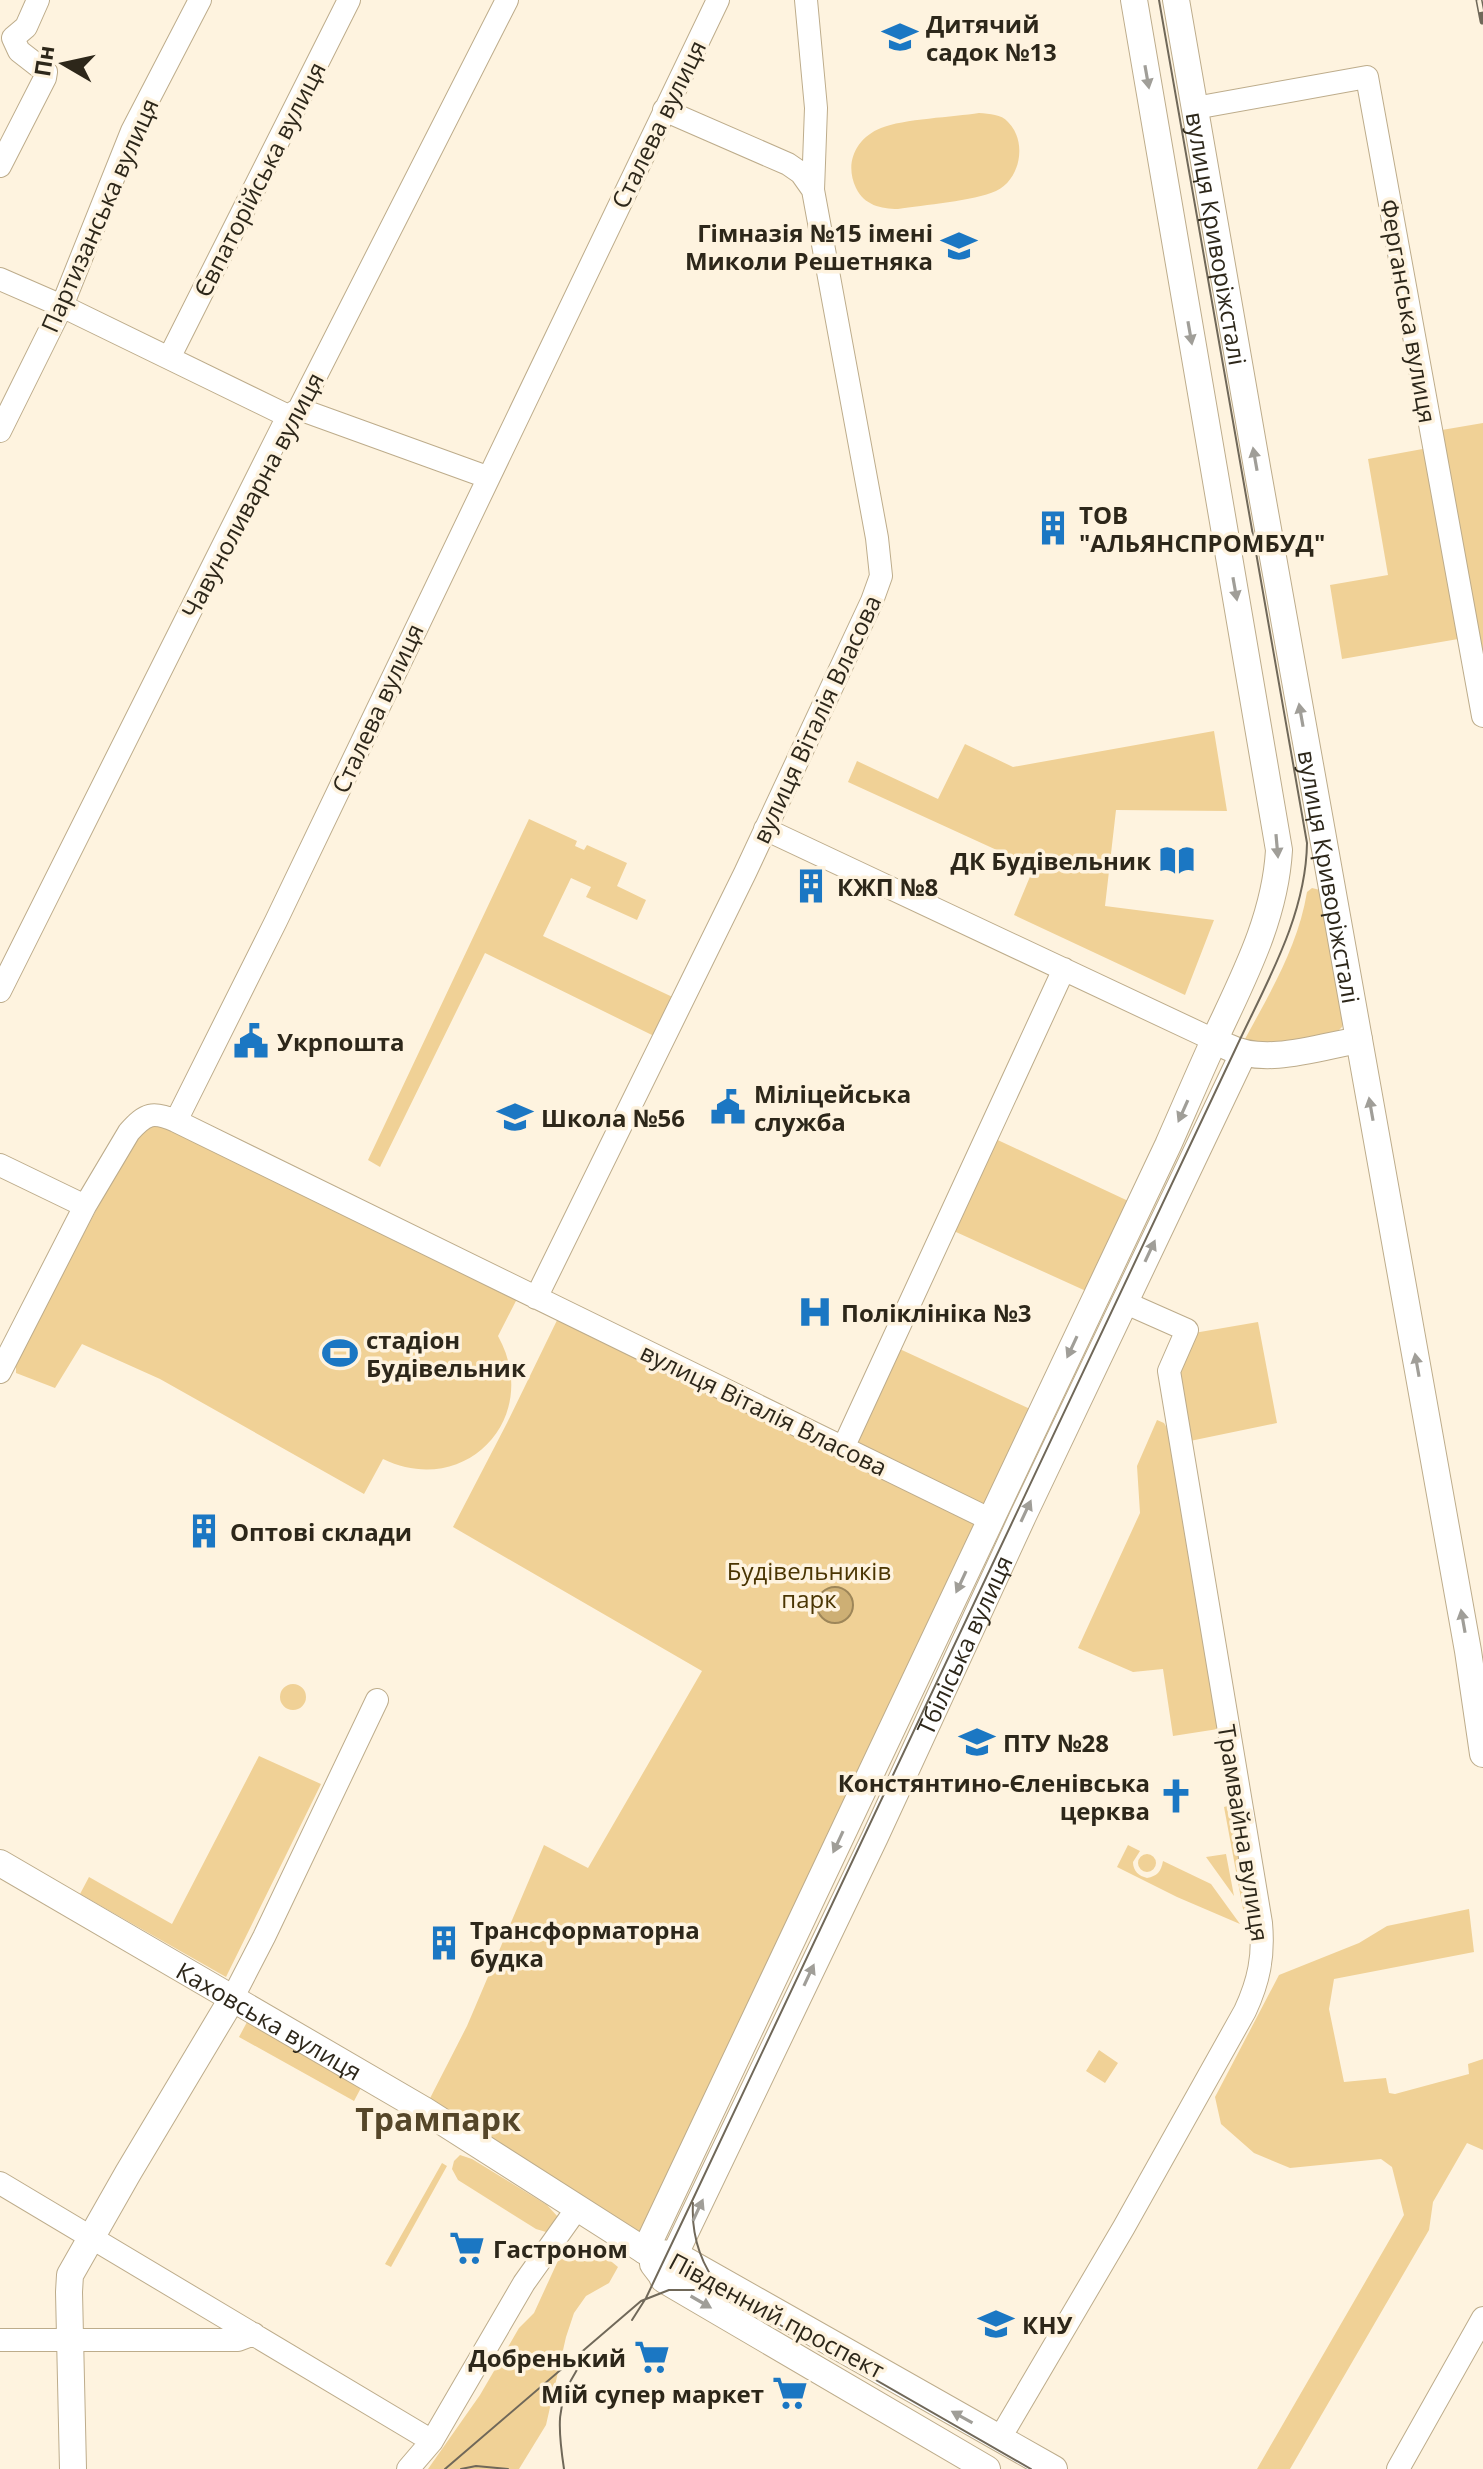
<svg xmlns="http://www.w3.org/2000/svg" width="1483" height="2469" font-family="'Open Sans',sans-serif">
<style>
.green{fill:#f0d196}
.water{fill:#cdaf74;stroke:#9d8659;stroke-width:2}
.lines{fill:none;stroke-linecap:round;stroke-linejoin:round}
.minor-casing{stroke:#bdac8b;stroke-width:24}
.major-casing{stroke:#bdac8b;stroke-width:28}
.minor{stroke:#fff;stroke-width:22}
.major{stroke:#fff;stroke-width:26}
.tram{stroke:#706859;stroke-width:2}
.rail-casing{stroke:#706859;stroke-width:7}
.rail{stroke:#fef3df;stroke-width:4;stroke-dasharray:12;stroke-linecap:butt}
.oneway{fill:#a09e98}
.labels{text-anchor:middle;dominant-baseline:central;stroke-width:7;stroke-linejoin:round;paint-order:stroke}
.poi-label{font-size:24px;font-weight:bold;fill:#2d271a;stroke:#fef3df;text-anchor:start}
.street-label{font-size:24px;fill:#2d271a;stroke:#fef3df}
.park-label{font-size:24px;fill:#4a3502;stroke:#fef3df}
.district-label{font-size:32px;font-weight:bold;fill:#554629;stroke:#fef3df}
</style>
<rect width="100%" height="100%" fill="#fef3df"/>
<path class="green" d="M 979,113 C 990,114 1001,114 1008,122 C 1028,142 1020,180 996,191 C 974,201 923,205 898,209 C 881,209 864,205 856,188 C 844,163 856,138 881,128 C 903,119 954,117 979,113 Z
M 1483,423 L 1483,687 L 1436,431 Z
M 1428,448 L 1464,638 L 1342,659 L 1330,585 L 1388,575 L 1368,459 Z
M 1214,731 L 1227,811 L 1116,810 L 1105,906 L 1214,920 L 1185,995 L 1014,915 L 1034,867 L 848,782 L 857,761 L 938,799 L 965,744 L 1013,767 Z
M 529,819 L 577,841 L 575,846 L 584,850 L 587,845 L 627,863 L 617,886 L 646,900 L 637,920 L 586,897 L 591,887 L 571,878 L 543,936 L 681,1001 L 654,1036 L 485,953 L 380,1167 L 368,1160 Z
M 1312,888 L 1320,890 L 1345,1018 L 1342,1027 L 1337,1032 L 1254,1047 L 1245,1043 L 1245,1039 C 1271,991 1298,946 1307,892 Z
M 153,1120 L 518,1297 L 498,1336 C 543,1417 466,1499 383,1459 L 364,1494 L 160,1379 L 82,1344 L 55,1388 L 16,1373 L 16,1361 L 133,1141 Z
M 987,1135 L 1139,1206 L 1097,1296 L 945,1227 Z
M 562,1310 L 843,1447 L 891,1345 L 1041,1414 L 645,2251 L 424,2110 L 467,2026 L 544,1845 L 588,1868 L 702,1671 L 453,1527 L 507,1423 Z
M 1258,1322 L 1277,1423 L 1190,1441 L 1177,1370 L 1194,1333 Z
M 1157,1420 L 1164,1423 L 1168,1430 L 1218,1729 L 1173,1736 L 1163,1669 L 1133,1672 L 1078,1648 L 1140,1513 L 1137,1466 Z
M280 1697a13 13 0 1 1 26 0a13 13 0 1 1-26 0Z
M 259,1756 L 321,1784 L 226,1977 L 80,1894 L 89,1877 L 172,1924 Z
M 1231,1805 L 1251,1923 L 1243,1909 L 1224,1807 Z
M 1128,1845 L 1140,1851 L 1133,1862 C 1133,1871 1139,1876 1147,1878 C 1157,1876 1161,1872 1163,1861 L 1211,1884 L 1240,1924 L 1177,1897 L 1117,1867 Z
M 1226,1854 L 1234,1896 L 1206,1857 Z
M1138 1863a9 9 0 1 1 18 0a9 9 0 1 1-18 0Z
M 1469,1909 L 1474,1952 L 1334,1979 L 1329,2009 L 1344,2082 L 1386,2078 L 1389,2093 L 1395,2094 L 1469,2074 L 1468,2064 L 1483,2059 L 1483,2150 L 1467,2143 L 1433,2202 L 1429,2230 L 1290,2469 L 1257,2469 L 1404,2215 L 1392,2167 L 1381,2159 L 1290,2168 L 1254,2153 L 1221,2124 L 1215,2097 L 1279,1975 L 1359,1943 L 1387,1926 Z
M 247,2022 L 362,2086 L 354,2101 L 239,2037 Z
M 1099,2050 L 1118,2063 L 1105,2083 L 1086,2071 Z
M 460,2155 L 472,2159 L 547,2205 L 558,2217 L 552,2230 L 546,2232 L 536,2229 L 458,2180 L 452,2169 L 454,2161 Z
M 442,2163 L 447,2166 L 391,2267 L 385,2264 Z
M 579,2242 L 590,2244 L 618,2267 L 609,2283 L 586,2296 L 574,2313 L 566,2337 L 546,2425 L 519,2469 L 428,2469 L 480,2395 L 519,2328 L 534,2313 L 562,2252 L 570,2245 Z"/>
<path class="water" d="M817 1605a18 18 0 1 1 36 0a18 18 0 1 1-36 0Z"/>
<g class="lines">
<g class="minor-casing">
<path id="minor" d="M 1195,108 L 1367,77 L 1483,716
M 664,110 L 788,164 L 801,173 L 813,190
M 0,166 L 45,78 L 46,72 L 19,51 L 13,38 L 26,27 L 38,0
M 0,279 L 62,306 L 288,416
M 169,358 L 349,0
M 299,409 L 487,477
M 0,431 L 62,306 L 132,131 L 200,0
M 765,829 L 1214,1040
M 0,991 L 288,416 L 299,409 L 507,0
M 176,1121 L 991,1520
M 0,1165 L 85,1206
M 536,1298 L 745,873 L 872,601 L 881,576 L 877,538 L 813,190 L 816,108 L 806,0
M 0,1372 L 85,1206 L 129,1132 C 146,1113 153,1111 176,1121 L 276,921 L 718,0
M 843,1448 L 1064,969
M 232,1999 L 264,1937 L 377,1700
M 0,2183 L 432,2441
M 0,2340 L 238,2340 L 254,2334
M 1000,2438 L 1124,2227 L 1245,2011 C 1259,1981 1264,1956 1261,1923 L 1169,1371 L 1187,1330 L 1126,1303
M 408,2469 L 432,2441 L 524,2283 L 578,2207
M 1398,2469 L 1483,2318"/>
</g>
<g class="major-casing">
<g id="major">
<path id="s1" d="M 1176,0 L 1258,473 L 1468,1651 L 1483,1754"/>
<path d="M 1228,1047 C 1265,1066 1319,1047 1359,1040"/>
<path id="s2" d="M 0,1863 L 424,2110 L 645,2251 L 676,2255 L 1054,2469"/>
<path d="M 645,2251 L 1168,1145 C 1183,1111 1198,1076 1213,1043 C 1242,980 1275,920 1279,850 L 1134,0"/>
<path d="M 653,2264 L 666,2281 L 987,2469"/>
<path id="s3" d="M 663,2279 L 875,1837 L 1023,1516 L 1243,1054"/>
<path d="M 73,2469 L 69,2292 L 70,2275 L 128,2173 L 232,1999"/>
</g>
</g>
<use href="#minor" class="minor"/>
<use href="#major" class="major"/>
<path class="tram" d="M 693,2203 C 691,2237 702,2270 726,2294 L 1031,2469
M 632,2320 L 646,2298 L 693,2199 L 1235,1050 C 1265,985 1306,917 1307,843 L 1159,0
M 445,2469 L 641,2301 L 669,2290 L 722,2290
M 461,2469 L 476,2466 L 508,2469
M 564,2469 C 558,2429 555,2404 578,2368"/>
<g class="rail-casing">
<path id="rail" d="M 1479,0 L 1483,21"/>
</g>
<use href="#rail" class="rail"/>
</g>
<defs><path id="oneway-solid" d="M-6-.8H1V-3.2L6.5 0L1 3.2V.8H-6Z" transform="scale(2)"/></defs>
<g class="oneway">
<use href="#oneway-solid" transform="translate(1147 77) rotate(80)"/>
<use href="#oneway-solid" transform="translate(1190 333) rotate(80)"/>
<use href="#oneway-solid" transform="translate(1255 459) rotate(-100)"/>
<use href="#oneway-solid" transform="translate(1235 589) rotate(80)"/>
<use href="#oneway-solid" transform="translate(1301 715) rotate(-100)"/>
<use href="#oneway-solid" transform="translate(1277 846) rotate(85)"/>
<use href="#oneway-solid" transform="translate(1371 1109) rotate(-100)"/>
<use href="#oneway-solid" transform="translate(1183 1111) rotate(114)"/>
<use href="#oneway-solid" transform="translate(1150 1251) rotate(-65)"/>
<use href="#oneway-solid" transform="translate(1072 1347) rotate(115)"/>
<use href="#oneway-solid" transform="translate(1417 1365) rotate(-100)"/>
<use href="#oneway-solid" transform="translate(1026 1511) rotate(-65)"/>
<use href="#oneway-solid" transform="translate(961 1582) rotate(115)"/>
<use href="#oneway-solid" transform="translate(1463 1621) rotate(-100)"/>
<use href="#oneway-solid" transform="translate(838 1842) rotate(115)"/>
<use href="#oneway-solid" transform="translate(809 1975) rotate(-65)"/>
<use href="#oneway-solid" transform="translate(698 2210) rotate(-65)"/>
<use href="#oneway-solid" transform="translate(701 2302) rotate(30)"/>
<use href="#oneway-solid" transform="translate(962 2417) rotate(-151)"/>
</g>
<defs>
<g id="school-bare" transform="scale(2.76)"><path d="M0-5L7-2L0 1L-7-2ZM-4 1L0 2.5L4 1V4Q0 6-4 4Z" fill="#1b77c3" stroke="#fef3df" stroke-width="2.5" paint-order="stroke"/></g>
<g id="building-bare" transform="scale(2.76)"><path d="M-4-6H4V6H1V3H-1V6H-4ZM-2.5-4.3h1.7v1.8h-1.7ZM.8-4.3h1.7v1.8H.8ZM-2.5-1h1.7V.8h-1.7ZM.8-1h1.7V.8H.8Z" fill="#1b77c3" stroke="#fef3df" stroke-width="2.5" paint-order="stroke"/></g>
<g id="library-bare" transform="scale(2.76)"><path d="M-6-4Q-3-5.5-.7-3.5V5Q-3 3-6 4ZM6-4Q3-5.5 .7-3.5V5Q3 3 6 4Z" fill="#1b77c3" stroke="#fef3df" stroke-width="2.5" paint-order="stroke"/></g>
<g id="civic-bare" transform="scale(2.76)"><path d="M-.6-6.5H3V-4.5H.6V-3L4-1V1h2V6H-6V1h2V-1L-.6-3ZM-1.2 2.5V6h2.4V2.5Z" fill="#1b77c3" stroke="#fef3df" stroke-width="2.5" paint-order="stroke"/></g>
<g id="hospital-bare" transform="scale(2.76)"><path d="M-5-5h3v3.5h4V-5h3V5h-3V1.5h-4V5h-3Z" fill="#1b77c3" stroke="#fef3df" stroke-width="2.5" paint-order="stroke"/></g>
<g id="stadium-bare" transform="scale(2.76)"><path d="M0-5a6.5 5 0 1 0 0 10a6.5 5 0 1 0 0-10ZM-3.5-1.8h7v3.6h-7Z" fill="#1b77c3" stroke="#fef3df" stroke-width="2.5" paint-order="stroke"/></g>
<g id="university-bare" transform="scale(2.76)"><path d="M0-5L7-2L0 1L-7-2ZM-4 1L0 2.5L4 1V4Q0 6-4 4Z" fill="#1b77c3" stroke="#fef3df" stroke-width="2.5" paint-order="stroke"/></g>
<g id="church-bare" transform="scale(2.76)"><path d="M-1.2-6h2.4v3.5h3.3v2.4h-3.3V6h-2.4V-.1h-3.3v-2.4h3.3Z" fill="#1b77c3" stroke="#fef3df" stroke-width="2.5" paint-order="stroke"/></g>
<g id="supermarket-bare" transform="scale(2.76)"><path d="M-6-5.5h2.5l.6 2H6L4.5 2H-2.5L-4.4-4H-6ZM-1.5 3.2a1.3 1.3 0 1 0 .1 0ZM3 3.2a1.3 1.3 0 1 0 .1 0Z" fill="#1b77c3" stroke="#fef3df" stroke-width="2.5" paint-order="stroke"/></g>
</defs>
<g fill-rule="evenodd">
<use href="#school-bare" x="900" y="37"/>
<use href="#school-bare" x="959" y="246"/>
<use href="#building-bare" x="1053" y="528"/>
<use href="#library-bare" x="1177" y="860"/>
<use href="#building-bare" x="811" y="886"/>
<use href="#civic-bare" x="251" y="1041"/>
<use href="#civic-bare" x="728" y="1107"/>
<use href="#school-bare" x="515" y="1117"/>
<use href="#hospital-bare" x="815" y="1312"/>
<use href="#stadium-bare" x="340" y="1353"/>
<use href="#building-bare" x="204" y="1531"/>
<use href="#university-bare" x="977" y="1742"/>
<use href="#church-bare" x="1176" y="1796"/>
<use href="#building-bare" x="444" y="1943"/>
<use href="#supermarket-bare" x="467" y="2248"/>
<use href="#university-bare" x="996" y="2324"/>
<use href="#supermarket-bare" x="652" y="2357"/>
<use href="#supermarket-bare" x="790" y="2393"/>
</g>
<g class="labels">
<g class="poi-label">
<text x="926" y="23">Дитячий<tspan x="926" dy="28">садок №13</tspan></text>
<text x="933" y="232" text-anchor="end">Гімназія №15 імені<tspan x="933" dy="28">Миколи Решетняка</tspan></text>
<text x="1079" y="514">ТОВ<tspan x="1079" dy="28">"АЛЬЯНСПРОМБУД"</tspan></text>
<text x="1151" y="860" text-anchor="end">ДК Будівельник</text>
<text x="837" y="886">КЖП №8</text>
<text x="277" y="1041">Укрпошта</text>
<text x="754" y="1093">Міліцейська<tspan x="754" dy="28">служба</tspan></text>
<text x="541" y="1117">Школа №56</text>
<text x="841" y="1312">Поліклініка №3</text>
<text x="366" y="1339">стадіон<tspan x="366" dy="28">Будівельник</tspan></text>
<text x="230" y="1531">Оптові склади</text>
<text x="1003" y="1742">ПТУ №28</text>
<text x="1150" y="1782" text-anchor="end">Констянтино-Єленівська<tspan x="1150" dy="28">церква</tspan></text>
<text x="470" y="1929">Трансформаторна<tspan x="470" dy="28">будка</tspan></text>
<text x="493" y="2248">Гастроном</text>
<text x="1022" y="2324">КНУ</text>
<text x="626" y="2357" text-anchor="end">Добренький</text>
<text x="764" y="2393" text-anchor="end">Мій супер маркет</text>
</g>
<g class="street-label">
<text transform="translate(658 124) rotate(-64)">Сталева вулиця</text>
<text transform="translate(259 179) rotate(-63)">Євпаторійська вулиця</text>
<text transform="translate(99 215) rotate(-66)">Партизанська вулиця</text>
<text stroke="none"><textPath href="#s1" startOffset="242">вулиця Криворіжсталі</textPath></text>
<text transform="translate(1409 311) rotate(80)">Ферганська вулиця</text>
<text transform="translate(252 495) rotate(-62)">Чавуноливарна вулиця</text>
<text transform="translate(377 708) rotate(-65)">Сталева вулиця</text>
<text transform="translate(816 719) rotate(-65)">вулиця Віталія Власова</text>
<text stroke="none"><textPath href="#s1" startOffset="890">вулиця Криворіжсталі</textPath></text>
<text transform="translate(764 1409) rotate(26)">вулиця Віталія Власова</text>
<text stroke="none"><textPath href="#s3" startOffset="702">Тбіліська вулиця</textPath></text>
<text transform="translate(1244 1833) rotate(81)">Трамвайна вулиця</text>
<text stroke="none"><textPath href="#s2" startOffset="312">Каховська вулиця</textPath></text>
<text transform="translate(777 2315) rotate(28)">Південний проспект</text>
</g>
<g class="park-label">
<text x="809" y="1570">Будівельників<tspan x="809" dy="28">парк</tspan></text>
</g>
<g class="district-label">
<text x="438" y="2118">Трампарк</text>
</g>
</g>
<g transform="translate(64 64) rotate(279)" stroke="#fef3df" stroke-width="6" paint-order="stroke">
<path d="M0-6L14 30L0 20L-14 30Z" fill="#2d271a"/>
<text y="-12" font-size="22" font-weight="bold" text-anchor="middle" fill="#2d271a">Пн</text>
</g>
</svg>
